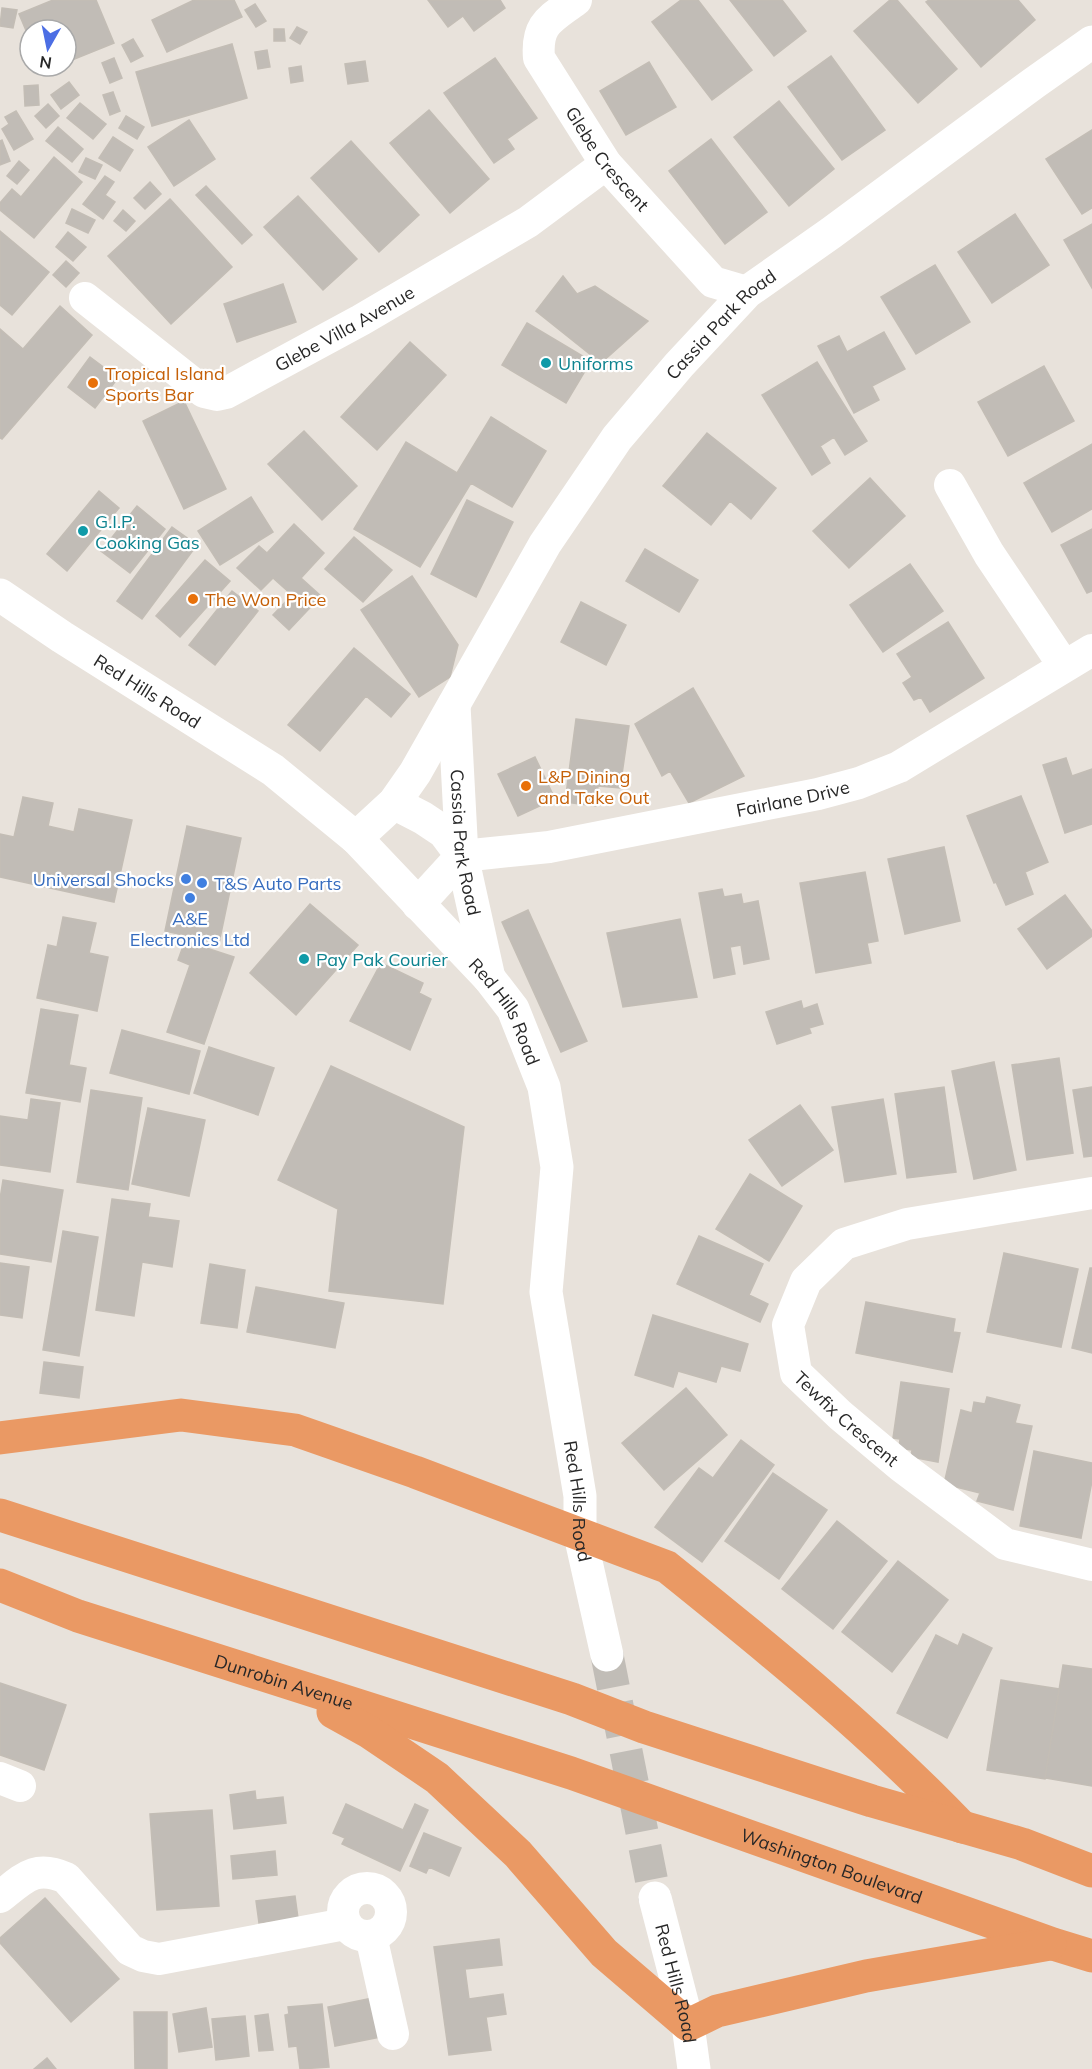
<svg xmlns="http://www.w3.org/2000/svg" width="1092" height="2069" font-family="Mulish,sans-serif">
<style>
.building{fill:#c1bcb6;stroke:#c3bdb5;stroke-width:1.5}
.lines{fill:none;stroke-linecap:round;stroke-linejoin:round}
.secondary-tunnel{stroke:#c1bdb7;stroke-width:33;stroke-dasharray:33 16;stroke-linecap:butt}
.street{stroke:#fff;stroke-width:32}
.secondary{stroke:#fff;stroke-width:33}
.highway{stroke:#ea9964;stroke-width:33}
.culture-dot{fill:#0f9aa8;stroke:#fff;stroke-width:2}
.food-dot{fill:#e8710a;stroke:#fff;stroke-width:2}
.shop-dot{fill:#3f7fe0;stroke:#fff;stroke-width:2}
.labels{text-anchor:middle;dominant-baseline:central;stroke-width:4.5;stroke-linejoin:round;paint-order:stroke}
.street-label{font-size:18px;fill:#272727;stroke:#fff}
.culture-label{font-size:18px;fill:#0d838f;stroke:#fff;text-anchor:start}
.food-label{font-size:18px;fill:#c56008;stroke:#fff;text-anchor:start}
.shop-label{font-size:18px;fill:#366cbe;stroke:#fff;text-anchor:end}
</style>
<rect width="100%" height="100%" fill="#e8e2db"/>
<path class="building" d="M 53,0 L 96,0 L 114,43 L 72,60 L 66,44 L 66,30 L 30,30 L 30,40 L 19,14 Z
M 194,0 L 234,0 L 242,17 L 167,52 L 152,20 Z
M 428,0 L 500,0 L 505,8 L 474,31 L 463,16 L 448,27 Z
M 681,0 L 698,0 L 752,70 L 712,100 L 652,22 Z
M 730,0 L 782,0 L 806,31 L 774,56 Z
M 890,0 L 897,0 L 957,69 L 918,103 L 854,31 Z
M 929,0 L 1018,0 L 1035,20 L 981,67 L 926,2 Z
M 255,4 L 266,21 L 256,27 L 245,10 Z
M 2,8 L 17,10 L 13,28 L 0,26 Z
M 297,27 L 307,32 L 300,44 L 290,38 Z
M 274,29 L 284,29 L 285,41 L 274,41 Z
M 133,39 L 143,56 L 131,62 L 122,45 Z
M 232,44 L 247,98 L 152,126 L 136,72 Z
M 267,50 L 270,67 L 258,69 L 255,52 Z
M 831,56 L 885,130 L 842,160 L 788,87 Z
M 114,58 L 122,78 L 110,83 L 102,63 Z
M 495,58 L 537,118 L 507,139 L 514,149 L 494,163 L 444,93 Z
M 365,61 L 368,81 L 348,84 L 345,64 Z
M 649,62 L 676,107 L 626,135 L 600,91 Z
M 301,66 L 303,81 L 291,83 L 289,68 Z
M 69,82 L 79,95 L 61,109 L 51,95 Z
M 38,85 L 39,105 L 25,106 L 24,86 Z
M 113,92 L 120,111 L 110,115 L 103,95 Z
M 779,101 L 834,169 L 789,206 L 734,137 Z
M 80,103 L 106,124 L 93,139 L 67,118 Z
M 48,104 L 59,116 L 46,128 L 35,116 Z
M 429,110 L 489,179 L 450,213 L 390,143 Z
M 16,111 L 33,139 L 14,150 L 2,129 L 9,124 L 5,117 Z
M 126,116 L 144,127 L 137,139 L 119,128 Z
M 189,120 L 215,159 L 174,186 L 148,147 Z
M 58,127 L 83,149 L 72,162 L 46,141 Z
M 1092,130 L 1092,208 L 1082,214 L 1046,159 Z
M 113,137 L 133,150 L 120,171 L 99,158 Z
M 711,139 L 767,212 L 725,244 L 669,171 Z
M 2,140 L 10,161 L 0,165 L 0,141 Z
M 351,141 L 419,215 L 379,252 L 311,178 Z
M 54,157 L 82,182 L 34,238 L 0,210 L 0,203 L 12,189 L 21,197 Z
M 86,158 L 102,165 L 95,179 L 79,172 Z
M 19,161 L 29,170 L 17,184 L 7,176 Z
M 105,176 L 114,182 L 105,195 L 115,202 L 103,219 L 83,204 Z
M 150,182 L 161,194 L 145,209 L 134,198 Z
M 206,186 L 252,235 L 242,244 L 196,195 Z
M 298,196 L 357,259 L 323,290 L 264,227 Z
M 170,199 L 232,267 L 171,324 L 108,256 Z
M 72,209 L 95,220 L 88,233 L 66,223 Z
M 123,210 L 135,221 L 126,231 L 114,221 Z
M 1015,214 L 1049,265 L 992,303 L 958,252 Z
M 1092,224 L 1092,288 L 1064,240 Z
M 0,231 L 49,272 L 12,315 L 0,305 Z
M 68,232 L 86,247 L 73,261 L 56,247 Z
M 66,261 L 79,273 L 66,287 L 53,275 Z
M 935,265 L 970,322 L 916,354 L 881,297 Z
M 563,276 L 577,294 L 595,286 L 648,321 L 601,363 L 536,311 Z
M 283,284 L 296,322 L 237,342 L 224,304 Z
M 60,306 L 92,335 L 2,439 L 0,438 L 0,329 L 23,349 Z
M 527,323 L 591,361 L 566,403 L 502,365 Z
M 884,332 L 905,369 L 872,386 L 879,400 L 854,413 L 818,346 L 839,336 L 847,352 Z
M 410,342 L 446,375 L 377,450 L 341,417 Z
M 90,357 L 118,378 L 95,408 L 68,387 Z
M 817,362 L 867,441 L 845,455 L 834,437 L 820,446 L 830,463 L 812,475 L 762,395 Z
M 1044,366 L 1074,421 L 1008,456 L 978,402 Z
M 184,401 L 226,489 L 184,509 L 143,421 Z
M 491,417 L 546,451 L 512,507 L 471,483 L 420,567 L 354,529 L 406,442 L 457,473 Z
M 304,431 L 357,486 L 322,520 L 268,464 Z
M 707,433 L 776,488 L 751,519 L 730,501 L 711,525 L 663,486 Z
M 1092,444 L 1092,509 L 1052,532 L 1024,483 Z
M 870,478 L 905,516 L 849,568 L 813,531 Z
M 99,491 L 119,508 L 67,571 L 47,554 Z
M 251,497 L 273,532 L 220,565 L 198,531 Z
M 467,500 L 513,522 L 476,597 L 431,574 Z
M 137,506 L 165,529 L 130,573 L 101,551 Z
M 294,524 L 324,553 L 301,578 L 321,596 L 289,630 L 273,615 L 292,595 L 273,578 L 261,590 L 237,568 L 259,546 L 267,553 Z
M 172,527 L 197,545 L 142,619 L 117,601 Z
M 1092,529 L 1092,591 L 1087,593 L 1061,545 Z
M 354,537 L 392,570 L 363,602 L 325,569 Z
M 645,549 L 698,580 L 679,612 L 626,581 Z
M 205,560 L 230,581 L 180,637 L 156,616 Z
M 910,564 L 943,611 L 883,652 L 850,605 Z
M 412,576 L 458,645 L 450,677 L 419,697 L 361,610 Z
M 232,591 L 258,611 L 215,665 L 189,645 Z
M 581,602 L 626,625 L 606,665 L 561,642 Z
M 948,622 L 984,678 L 930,712 L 921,697 L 914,700 L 903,683 L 912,677 L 897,654 Z
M 354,648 L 410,694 L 391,717 L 366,696 L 320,751 L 288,725 Z
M 693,688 L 744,776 L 689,803 L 670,771 L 662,776 L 635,724 Z
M 576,719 L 629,726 L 620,788 L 598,786 L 596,806 L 565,802 Z
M 535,757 L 555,799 L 518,816 L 498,774 Z
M 1066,758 L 1072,776 L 1092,769 L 1092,824 L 1065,833 L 1043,765 Z
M 1021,796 L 1048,862 L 1025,872 L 1033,894 L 1006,905 L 996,882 L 994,883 L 967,816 Z
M 23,797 L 53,803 L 48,826 L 74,832 L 79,809 L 132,820 L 114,902 L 0,877 L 0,834 L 14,837 Z
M 187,826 L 241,838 L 219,943 L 165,931 Z
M 944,847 L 960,921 L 905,934 L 888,859 Z
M 865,872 L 878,941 L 867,943 L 871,963 L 816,973 L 800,883 Z
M 722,889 L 724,897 L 741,894 L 743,904 L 758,901 L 769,959 L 744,964 L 741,945 L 730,947 L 735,974 L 714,978 L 699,893 Z
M 1065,895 L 1092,931 L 1092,936 L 1047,969 L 1018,929 Z
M 310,904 L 358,945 L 296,1015 L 250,973 Z
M 528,910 L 587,1041 L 561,1052 L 502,922 Z
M 63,917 L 96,923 L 89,953 L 108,957 L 97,1011 L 37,998 L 48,945 L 57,947 Z
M 680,919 L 697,997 L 623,1007 L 607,933 Z
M 185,941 L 234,957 L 204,1044 L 167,1032 L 190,965 L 178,960 Z
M 381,963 L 423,983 L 419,993 L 431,999 L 410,1050 L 350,1021 Z
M 801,1001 L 803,1009 L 817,1004 L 823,1024 L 809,1028 L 811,1033 L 777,1044 L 766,1012 Z
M 41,1009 L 78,1015 L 69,1065 L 86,1068 L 80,1102 L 26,1093 Z
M 122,1030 L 200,1051 L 189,1094 L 110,1073 Z
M 209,1047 L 274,1068 L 258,1115 L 194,1093 Z
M 1059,1058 L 1073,1153 L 1027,1160 L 1012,1065 Z
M 994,1062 L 1016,1170 L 974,1179 L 952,1071 Z
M 331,1066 L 464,1127 L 443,1304 L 329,1291 L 338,1209 L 278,1180 Z
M 944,1087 L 956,1172 L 907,1178 L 895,1094 Z
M 1092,1087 L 1092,1156 L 1084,1157 L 1073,1090 Z
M 91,1090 L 142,1098 L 128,1190 L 77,1182 Z
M 31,1099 L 60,1103 L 50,1172 L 0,1165 L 0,1116 L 28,1120 Z
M 883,1099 L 896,1174 L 845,1182 L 832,1107 Z
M 800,1105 L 833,1150 L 782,1186 L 749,1140 Z
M 148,1108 L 205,1120 L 189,1196 L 132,1184 Z
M 750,1174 L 802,1206 L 769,1261 L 716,1229 Z
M 3,1180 L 63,1190 L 51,1262 L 0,1254 L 0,1199 Z
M 112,1199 L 150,1204 L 148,1217 L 179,1221 L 172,1267 L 142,1262 L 134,1316 L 96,1310 Z
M 63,1231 L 98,1237 L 79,1356 L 43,1350 Z
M 699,1236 L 763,1264 L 749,1295 L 768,1304 L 760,1322 L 677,1284 Z
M 1004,1253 L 1078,1269 L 1061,1347 L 987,1332 Z
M 0,1263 L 29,1267 L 22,1318 L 0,1315 Z
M 210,1264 L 245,1270 L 237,1328 L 201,1323 Z
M 1090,1268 L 1092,1268 L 1092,1353 L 1072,1348 Z
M 256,1287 L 344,1303 L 335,1348 L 247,1332 Z
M 866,1302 L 955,1319 L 953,1332 L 960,1333 L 952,1372 L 856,1353 Z
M 653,1315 L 748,1344 L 740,1371 L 721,1366 L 716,1382 L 678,1371 L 673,1387 L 635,1375 Z
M 44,1362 L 83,1367 L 79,1398 L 40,1393 Z
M 901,1382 L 949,1389 L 938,1462 L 911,1457 L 912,1450 L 899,1448 L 900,1439 L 893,1438 Z
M 686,1388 L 727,1435 L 664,1490 L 622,1443 Z
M 987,1397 L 1020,1405 L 1015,1423 L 1032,1426 L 1013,1510 L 977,1501 L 980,1493 L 944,1484 L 961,1410 L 972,1413 L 974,1402 L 985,1404 Z
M 741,1440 L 774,1465 L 702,1562 L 655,1527 L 699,1468 L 713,1478 Z
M 1034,1451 L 1092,1463 L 1092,1481 L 1081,1538 L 1020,1526 Z
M 773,1473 L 827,1510 L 779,1579 L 725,1541 Z
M 837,1521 L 887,1561 L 833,1629 L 782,1589 Z
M 898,1561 L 948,1600 L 892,1672 L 842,1632 Z
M 963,1634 L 992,1648 L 947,1738 L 897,1713 L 936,1635 L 958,1646 Z
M 1063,1665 L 1092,1669 L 1092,1786 L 1045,1778 Z
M 1001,1680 L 1059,1689 L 1045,1779 L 987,1770 Z
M 0,1683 L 66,1705 L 44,1770 L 0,1755 Z
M 255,1791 L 256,1800 L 283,1797 L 286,1823 L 234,1829 L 230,1795 Z
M 346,1804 L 403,1830 L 415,1804 L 428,1810 L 400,1871 L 342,1844 L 345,1838 L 333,1833 Z
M 212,1810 L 219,1906 L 157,1910 L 150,1814 Z
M 424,1833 L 461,1848 L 449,1876 L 429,1867 L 426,1873 L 410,1866 Z
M 275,1851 L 277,1875 L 233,1879 L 231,1856 Z
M 295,1896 L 298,1918 L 259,1923 L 256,1901 Z
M 45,1898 L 119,1979 L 71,2022 L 0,1943 L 0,1938 Z
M 499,1939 L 502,1965 L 465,1969 L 469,1999 L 503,1994 L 506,2014 L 486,2017 L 491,2050 L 449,2055 L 434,1947 Z
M 373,1998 L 381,2037 L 335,2046 L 328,2007 Z
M 322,2004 L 329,2067 L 300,2069 L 297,2046 L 289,2047 L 285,2015 L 289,2014 L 288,2007 Z
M 206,2008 L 212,2047 L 179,2052 L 173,2014 Z
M 134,2012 L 167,2012 L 167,2069 L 135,2069 Z
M 268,2014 L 273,2050 L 259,2051 L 255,2016 Z
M 245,2016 L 249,2056 L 216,2060 L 212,2019 Z
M 47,2058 L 56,2069 L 34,2069 Z"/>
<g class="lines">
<path class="secondary-tunnel" d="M 607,1655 L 655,1898"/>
<g class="street">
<path id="s1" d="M 576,0 C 551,19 536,23 539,58 L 606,164 L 713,282 L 747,292"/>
<path id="s2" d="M 85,298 L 204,392 L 217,395 L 226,393 L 361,320 L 528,222 L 606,164"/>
<path d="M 950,485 L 989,554 L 1064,666"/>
<path id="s3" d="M 462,856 L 549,847 L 818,794 L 859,783 L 899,767 L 1092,650"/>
<path id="s4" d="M 1092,1193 L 907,1224 L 844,1244 L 806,1281 L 788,1325 L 796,1373 L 840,1415 L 902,1467 L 1005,1544 L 1092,1565"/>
<path d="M 0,1778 L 20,1786"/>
<circle cx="367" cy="1912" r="24"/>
<path d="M 0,1897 C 24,1878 35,1864 66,1878 L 130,1950 L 143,1956 L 159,1959 L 345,1924"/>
<path d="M 371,1936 L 393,2034"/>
</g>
<g class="secondary">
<path id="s5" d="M 0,595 L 62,637 L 273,770 L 356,838 L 489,978 L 513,1009 L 544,1087 L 557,1167 L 546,1292 L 580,1496 L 580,1535 L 607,1655"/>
<path id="s6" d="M 454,705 L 462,856 L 489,978"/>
<path d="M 394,803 L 423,818 L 444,832 L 462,856 L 418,904"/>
<path id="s7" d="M 356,838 L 394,803 L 415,773 L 545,544 L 617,438 L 679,365 L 747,292 L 831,233 L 1034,83 L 1092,42"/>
<path id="s8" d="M 655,1898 L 688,2025 L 694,2069"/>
</g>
<g class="highway">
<path d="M 0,1438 L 181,1415 L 295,1430 L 415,1472 L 651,1561 L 667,1567 C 769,1649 871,1732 962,1827"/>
<path d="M 0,1515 L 572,1699 L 644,1727 L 872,1801 L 1022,1844 L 1092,1871"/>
<path id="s9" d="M 0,1585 L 78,1616 L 571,1773 L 1053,1944 L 1092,1956"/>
<path d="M 333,1712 L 369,1732 L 437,1778 L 518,1854 L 604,1953 L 688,2025 L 717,2011 L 866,1976 L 1050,1944"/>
</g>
</g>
<g class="culture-dot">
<circle cx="546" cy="363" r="6"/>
<circle cx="83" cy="531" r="6"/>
<circle cx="304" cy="959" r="6"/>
</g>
<g class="food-dot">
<circle cx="93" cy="383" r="6"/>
<circle cx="193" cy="599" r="6"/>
<circle cx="526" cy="786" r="6"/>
</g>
<g class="shop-dot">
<circle cx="186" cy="879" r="6"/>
<circle cx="202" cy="883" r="6"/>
<circle cx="190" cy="898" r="6"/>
</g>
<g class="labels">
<g class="street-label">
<text stroke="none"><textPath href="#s1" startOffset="196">Glebe Crescent</textPath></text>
<text stroke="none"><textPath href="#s7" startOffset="634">Cassia Park Road</textPath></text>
<text stroke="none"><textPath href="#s2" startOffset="309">Glebe Villa Avenue</textPath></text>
<text stroke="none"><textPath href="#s5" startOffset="176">Red Hills Road</textPath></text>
<text stroke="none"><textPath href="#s3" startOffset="336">Fairlane Drive</textPath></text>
<text stroke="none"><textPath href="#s6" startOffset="138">Cassia Park Road</textPath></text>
<text stroke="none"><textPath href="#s5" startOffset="662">Red Hills Road</textPath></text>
<text stroke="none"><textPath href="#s4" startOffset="471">Tewfix Crescent</textPath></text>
<text stroke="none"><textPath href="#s5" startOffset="1166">Red Hills Road</textPath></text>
<text stroke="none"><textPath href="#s9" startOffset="300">Dunrobin Avenue</textPath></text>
<text stroke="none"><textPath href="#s9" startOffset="878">Washington Boulevard</textPath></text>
<text stroke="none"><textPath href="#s8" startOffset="88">Red Hills Road</textPath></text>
</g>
<g class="culture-label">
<text x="558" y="363">Uniforms</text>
<text x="95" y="521">G.I.P.<tspan x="95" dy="21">Cooking Gas</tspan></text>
<text x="316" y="959">Pay Pak Courier</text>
</g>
<g class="food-label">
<text x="105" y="373">Tropical Island<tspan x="105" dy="21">Sports Bar</tspan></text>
<text x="205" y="599">The Won Price</text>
<text x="538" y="776">L&amp;P Dining<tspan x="538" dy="21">and Take Out</tspan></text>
</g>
<g class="shop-label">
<text x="174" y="879">Universal Shocks</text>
<text x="214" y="883" text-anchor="start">T&amp;S Auto Parts</text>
<text x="190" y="918" text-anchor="middle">A&amp;E<tspan x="190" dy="21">Electronics Ltd</tspan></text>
</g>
</g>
<g transform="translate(48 48) rotate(189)"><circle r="28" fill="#ffffff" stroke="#a9a9a9" stroke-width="1.5"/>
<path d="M0-4.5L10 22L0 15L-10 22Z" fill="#4c6ee4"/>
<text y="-9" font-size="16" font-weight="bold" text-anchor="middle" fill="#272727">N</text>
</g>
</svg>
